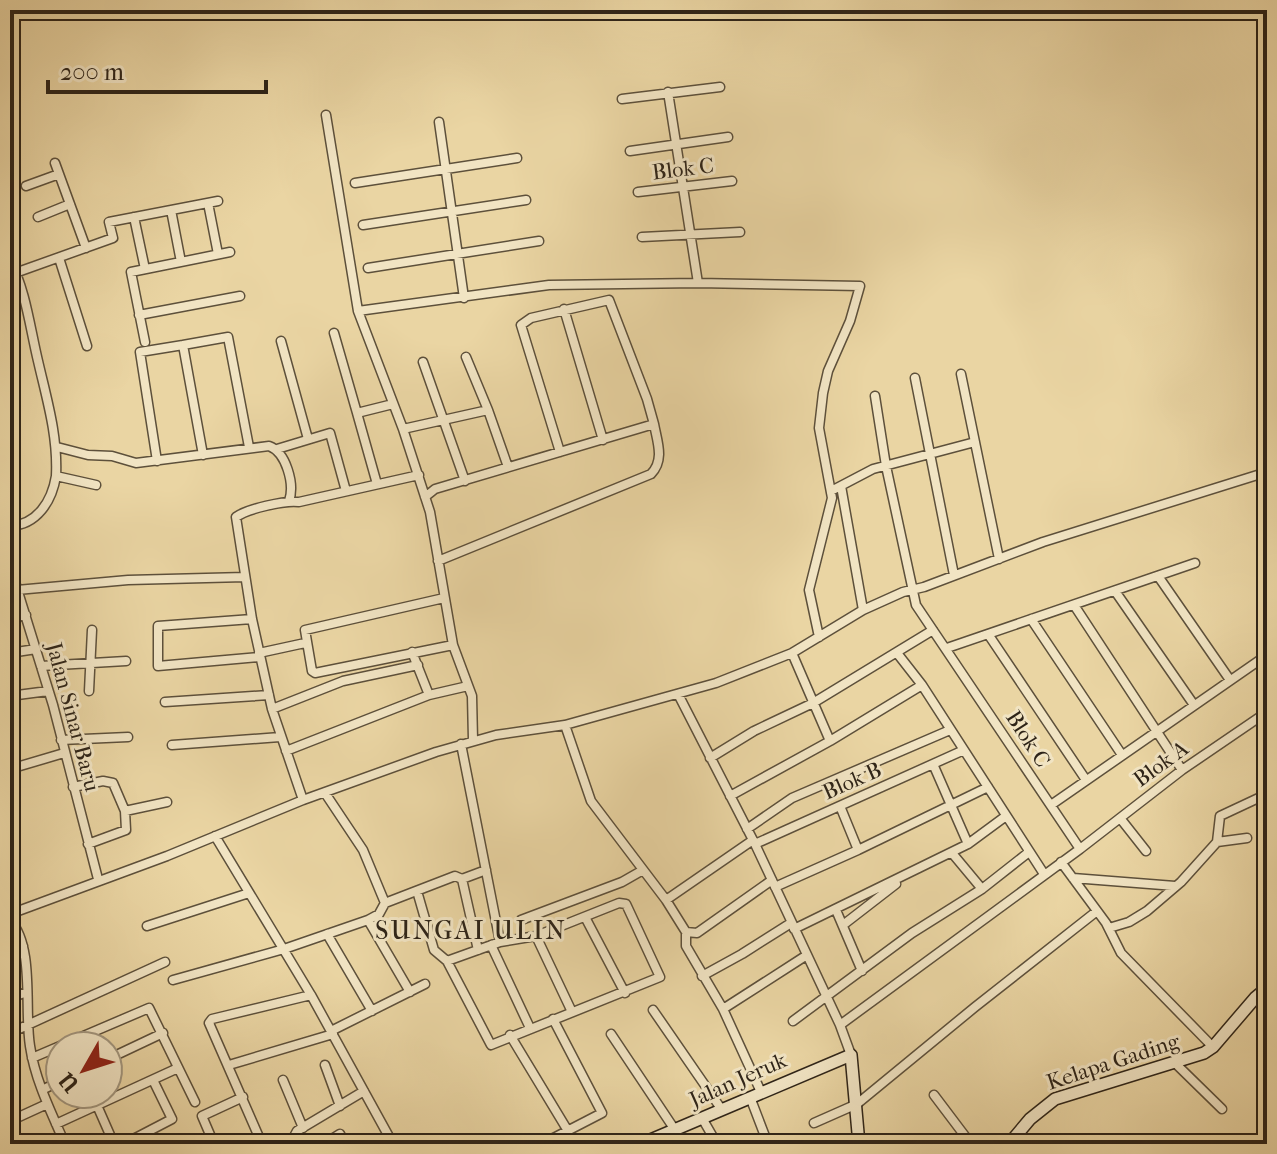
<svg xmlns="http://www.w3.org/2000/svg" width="1277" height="1154" font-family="'IM FELL French Canon',serif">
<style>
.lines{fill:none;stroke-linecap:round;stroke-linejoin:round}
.street-casing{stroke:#5d503b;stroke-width:11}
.secondary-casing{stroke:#2e2418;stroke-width:14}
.street{stroke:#f1e4c3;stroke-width:8}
.secondary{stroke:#f1e4c3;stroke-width:11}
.labels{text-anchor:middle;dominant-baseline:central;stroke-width:6;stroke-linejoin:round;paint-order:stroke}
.street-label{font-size:22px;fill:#2e2418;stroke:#f1e4c3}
.quarter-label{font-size:26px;letter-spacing:2px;fill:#2e2418;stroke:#f1e4c3}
</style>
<rect width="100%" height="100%" fill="#ead5a3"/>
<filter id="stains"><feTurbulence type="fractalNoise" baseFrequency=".0025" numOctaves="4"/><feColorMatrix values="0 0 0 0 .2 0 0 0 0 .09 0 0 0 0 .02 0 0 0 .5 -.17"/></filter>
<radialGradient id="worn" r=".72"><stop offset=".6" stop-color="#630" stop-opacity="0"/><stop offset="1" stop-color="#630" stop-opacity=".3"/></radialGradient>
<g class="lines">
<g class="street-casing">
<path id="street" d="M 668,92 L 698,283
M 622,99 L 720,87
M 326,115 L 358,311 L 549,285 L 698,283 L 860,286 L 850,321 L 828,371 L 823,393 L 819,428 L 832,498 L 809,590 L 819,637
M 439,122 L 464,298
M 630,151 L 728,137
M 55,163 L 86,248
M 355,183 L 517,158
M 26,186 L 59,174
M 638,192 L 732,181
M 208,203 L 218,254
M 171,210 L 181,262
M 38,217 L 70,204
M 134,217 L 145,269
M 363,225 L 526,200
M 642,237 L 740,232
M 59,258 L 87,346
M 10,260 C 26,291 30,328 38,361 C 47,400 58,436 56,476
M 368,268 L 539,241
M 15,273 L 113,238 L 109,222 L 218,201
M 564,309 L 603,440
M 358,311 L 403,429 L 430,512 L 453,645 L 472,696 L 473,740
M 139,315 L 240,296
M 334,333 L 357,413
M 281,341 L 308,439
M 145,342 L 131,272 L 230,252
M 183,345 L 228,337 L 249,447
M 466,357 L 488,410 L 508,467
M 423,362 L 465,481
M 961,374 L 999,559
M 915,378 L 954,575
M 875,396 L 886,466 L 916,605 L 1080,849
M 403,429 L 488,410
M 57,447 L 88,455 L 112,456 L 136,463 L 269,446 C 286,452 295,484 289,501
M 277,449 L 330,433 L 346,491
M 157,461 L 140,352 L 183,345 L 203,455
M 377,484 L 357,413 L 393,404
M 841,486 L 863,610
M 831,491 L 873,469 L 975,442
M 425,497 L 435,489 L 654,424 L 647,399 L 609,300 L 531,318 L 521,325 L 560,452
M 10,526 C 37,525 52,501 56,476 L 96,485
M 438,561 L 651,474 C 665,460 657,441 654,424
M 10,566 L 53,705 L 98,879
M 1158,576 L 1230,680
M 17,590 L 128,580 L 245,577
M 1115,591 L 1194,705
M 444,598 L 305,630 L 312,671 L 315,673 L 453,645
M 1074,605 L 1182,770
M 10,618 L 26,615
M 252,619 L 158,626 L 158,666 L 260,657
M 1031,619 L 1122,755
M 988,634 L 1086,780
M 947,648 L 1195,563
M 412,652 L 429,695
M 10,653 L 36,649
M 259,653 L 305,643
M 792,653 L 830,741
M 897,653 L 922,685 L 1044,874
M 41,666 L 126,661
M 89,691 L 92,630
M 678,694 L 755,844 L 840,1025 L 851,1055
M 10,696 L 48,691
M 165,702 L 269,695
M 272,709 L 343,681 L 418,665
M 565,725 L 591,801 L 666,900 L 686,932 L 697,933 L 772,880
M 61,740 L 128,737
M 461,744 L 500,942
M 172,745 L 280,737
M 286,751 L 429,695 L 468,686
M 710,758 L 754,731 L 813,703 L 933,630
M 933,764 L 968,844
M 10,769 L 64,753
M 73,787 L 103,781 L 113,783 L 125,811 L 126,830 L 88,844
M 325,793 L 363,850 L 385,903
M 730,796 L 830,741 L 922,685
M 303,800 L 272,709 L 252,619 L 236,517 C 247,509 285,500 299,502 L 419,475
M 1051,805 L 1267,655
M 840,806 L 858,850
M 125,811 L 167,802
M 1120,818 L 1146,851
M 747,829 L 792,798 L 950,730
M 215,836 L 311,995 L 393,1144
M 1217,842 L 1247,838
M 755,844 L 964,750
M 952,853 L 982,889
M 1061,862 L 1106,923 L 1121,953 L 1209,1043
M 1073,878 L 1175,886
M 462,879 L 478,950
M 775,887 L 858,850 L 988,787
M 417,891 L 434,950 L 447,961 L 491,1045 L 660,977 L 626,904 L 619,903 L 536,936 L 500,942 L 447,961
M 666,900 L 753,840
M 836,910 L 862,971
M 10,914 L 167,856 L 303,800 L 436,752 L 496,735 L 565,725 L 716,683 L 792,653 L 863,610 L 903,592 L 924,587 L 1043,542 L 1267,472
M 585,917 L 625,993
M 10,920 C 35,947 24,1010 30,1046 C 35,1080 51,1112 65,1144
M 368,920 L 410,992
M 521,920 L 622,882 L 643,870
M 843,925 L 896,884
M 147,926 L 249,893
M 1109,928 L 1129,922 L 1147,911 L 1181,882 L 1217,842 L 1220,816 L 1267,794
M 794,929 L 968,844 L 1006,816
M 686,932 L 686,946 L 723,1009 L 761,1092
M 327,934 L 372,1011
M 536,936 L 572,1012
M 491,945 L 530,1028
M 10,950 L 23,946
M 702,976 L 742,954 L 791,923
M 173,980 L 284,949 L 368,920 L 379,914 L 385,903 L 455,876 L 462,879 L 486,870
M 10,998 L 27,992
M 723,1009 L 807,955
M 653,1010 L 722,1110
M 793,1021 L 912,933 L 982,889 L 1029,852
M 840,1025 L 1080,849 L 1182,770 L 1267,712
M 331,1031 L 425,984
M 10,1033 L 165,962
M 611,1034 L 675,1130
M 510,1035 L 568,1131
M 32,1058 L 149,1008 L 195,1102
M 108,1059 L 163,1033
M 1176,1064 L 1222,1109
M 229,1065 L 333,1034
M 325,1065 L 340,1106
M 283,1080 L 303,1128
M 42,1090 L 60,1081
M 92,1094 L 114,1144
M 934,1095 L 971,1144
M 750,1097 L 768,1144
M 702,1118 L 717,1144
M 10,1121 L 47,1104
M 814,1123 L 857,1104 L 975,1007 L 1097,911
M 56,1124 L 178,1068
M 124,1144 L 172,1119 L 153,1080
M 214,1144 L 202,1116 L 243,1097
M 262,1144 L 209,1023 L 212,1019 L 311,995
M 290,1144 L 297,1131 L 364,1091
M 324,1144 L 340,1134 L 345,1144
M 542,1144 L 602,1113 L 553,1019"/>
</g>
<g class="secondary-casing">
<path id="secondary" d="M 641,1144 L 851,1055 L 859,1144
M 1009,1144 L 1030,1119 L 1055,1099 L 1204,1053 L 1213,1047 L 1255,998 L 1267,988"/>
</g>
<use href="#street" class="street"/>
<use href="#secondary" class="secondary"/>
</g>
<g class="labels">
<g class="street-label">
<text transform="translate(683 169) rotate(-7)">Blok C</text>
<text transform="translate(73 717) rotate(75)">Jalan Sinar Baru</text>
<text transform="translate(1028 739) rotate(57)">Blok C</text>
<text transform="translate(1161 764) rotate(-36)">Blok A</text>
<text transform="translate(852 781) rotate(-24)">Blok B</text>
<text transform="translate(1113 1062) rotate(-18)">Kelapa Gading</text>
<text transform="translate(738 1080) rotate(-24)">Jalan Jeruk</text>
</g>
<g class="quarter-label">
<text x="471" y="930">SUNGAI ULIN</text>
</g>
</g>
<rect width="1277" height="1154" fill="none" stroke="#ead5a3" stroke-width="40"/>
<rect x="12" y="12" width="1253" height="1130" fill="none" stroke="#2e2418" stroke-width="4"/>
<rect x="20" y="20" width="1237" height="1114" fill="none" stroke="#2e2418" stroke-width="2"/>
<g transform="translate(84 1070) rotate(231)"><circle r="38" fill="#f1e4c3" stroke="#a3977f" stroke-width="2"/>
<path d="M0-6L14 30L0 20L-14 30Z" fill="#8f2418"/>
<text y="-12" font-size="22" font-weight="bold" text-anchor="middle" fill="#2e2418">U</text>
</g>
<path d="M48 80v12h218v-12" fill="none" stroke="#2e2418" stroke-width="4"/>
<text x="60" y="80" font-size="24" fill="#2e2418" stroke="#f1e4c3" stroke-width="6" paint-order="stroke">200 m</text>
<rect width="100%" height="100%" filter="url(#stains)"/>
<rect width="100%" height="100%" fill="url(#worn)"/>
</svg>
